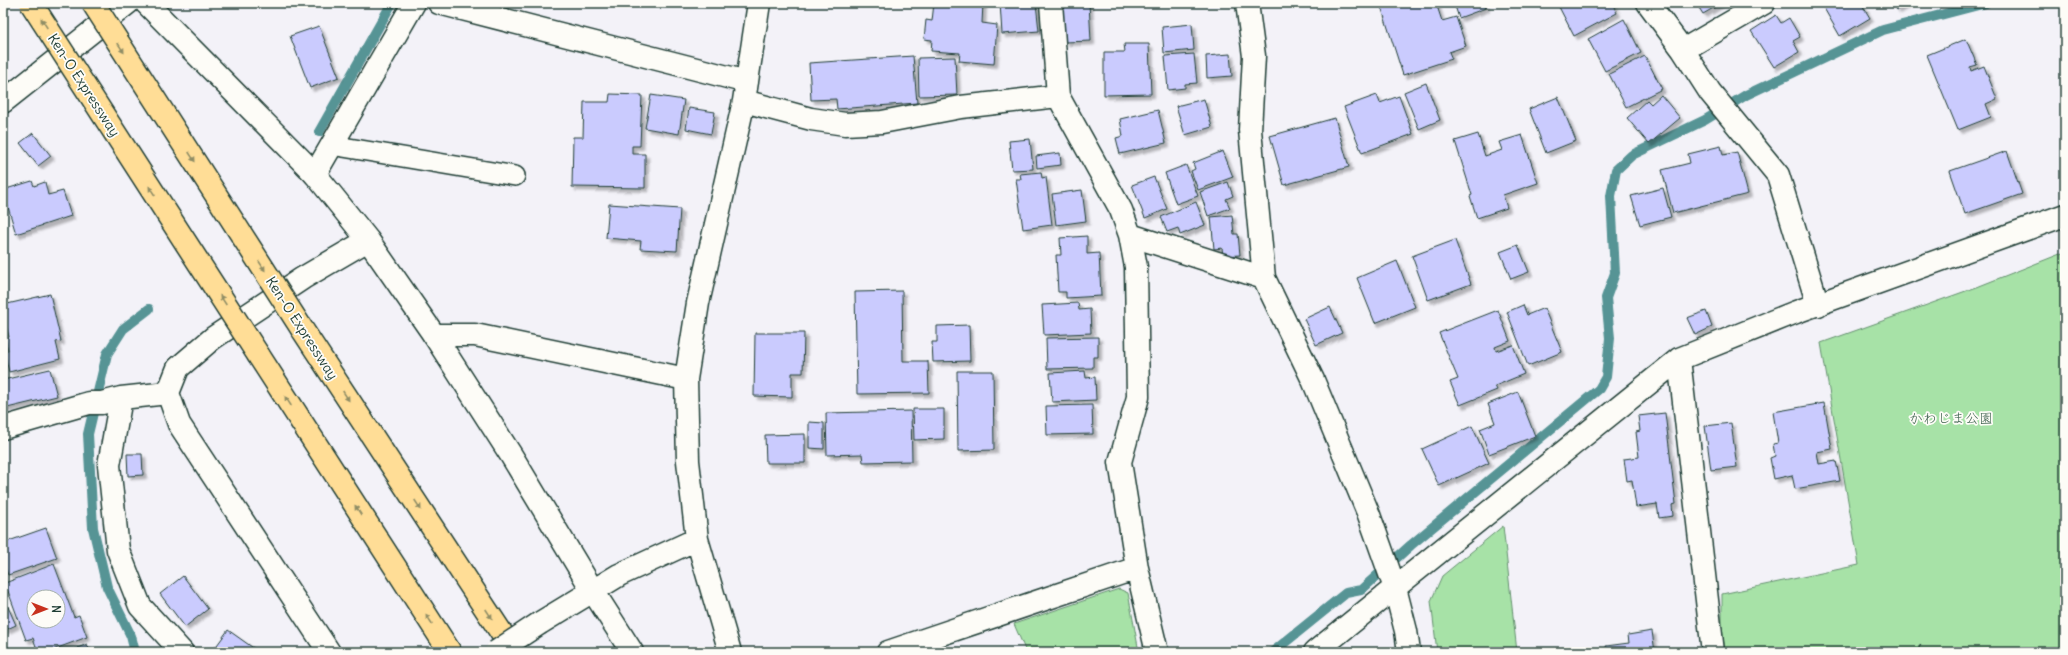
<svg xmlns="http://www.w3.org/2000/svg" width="2068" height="655" font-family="Delius,'Klee One',sans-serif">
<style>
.green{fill:#a7e2a7;stroke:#63906e}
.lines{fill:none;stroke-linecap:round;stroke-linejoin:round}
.stream{stroke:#579495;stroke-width:10}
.building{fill:#cacbfe;stroke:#1f3d34;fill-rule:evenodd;filter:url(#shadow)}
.lane-casing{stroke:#1f3d34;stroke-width:22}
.street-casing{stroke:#1f3d34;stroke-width:25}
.secondary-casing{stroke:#1f3d34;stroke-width:25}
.highway-casing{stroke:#1f3d34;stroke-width:25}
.path{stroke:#1f3d34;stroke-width:2.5;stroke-dasharray:4 3;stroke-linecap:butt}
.lane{stroke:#fdfcf7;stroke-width:19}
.street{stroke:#fdfcf7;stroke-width:22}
.secondary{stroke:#fdfcf7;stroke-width:22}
.highway{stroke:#ffdd96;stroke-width:22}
.street-bridge-casing{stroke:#1f3d34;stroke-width:25;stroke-linecap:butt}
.highway-bridge-casing{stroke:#1f3d34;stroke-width:25;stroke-linecap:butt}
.street-bridge{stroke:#fdfcf7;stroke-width:22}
.highway-bridge{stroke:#ffdd96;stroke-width:22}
.oneway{fill:#8f8d65}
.labels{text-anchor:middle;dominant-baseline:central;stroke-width:3.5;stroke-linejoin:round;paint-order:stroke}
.street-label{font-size:14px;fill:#1f3d34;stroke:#fdfcf7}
.park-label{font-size:14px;fill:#3a5e4b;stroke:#fdfcf7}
</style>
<defs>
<filter id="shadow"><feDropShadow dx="3.5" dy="3.5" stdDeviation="1" flood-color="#0004"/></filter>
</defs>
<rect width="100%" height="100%" fill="#f3f2f8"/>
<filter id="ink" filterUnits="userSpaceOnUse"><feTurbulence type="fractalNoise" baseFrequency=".025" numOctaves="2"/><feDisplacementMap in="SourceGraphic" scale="8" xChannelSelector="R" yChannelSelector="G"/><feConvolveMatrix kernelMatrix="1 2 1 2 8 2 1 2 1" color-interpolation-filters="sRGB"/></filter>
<g filter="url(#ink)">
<path class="green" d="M 2065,252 L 2065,652 L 1725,652 L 1722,630 L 1722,594 L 1859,565 L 1821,343 L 1977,287 Z
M 1503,526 L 1517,652 L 1437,652 L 1431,601 L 1442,576 Z
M 1119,589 L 1128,593 L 1139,652 L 1026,652 L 1014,624 Z"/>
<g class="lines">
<path class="stream" d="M 319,132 L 392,3
M 135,652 L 131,636 L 107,587 L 93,528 L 88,434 L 107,354 L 123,329 L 149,309
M 1273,652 L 1346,593 L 1361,590 L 1411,545 L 1599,389 L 1606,377 L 1610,338 L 1606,298 L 1615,273 L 1611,196 L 1616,170 L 1632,155 L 1705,120 L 1746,95 L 1883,30 L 1986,3"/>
</g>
<path class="building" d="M 934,3 L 983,3 L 982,23 L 997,25 L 994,64 L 959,61 L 960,53 L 931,51 L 932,40 L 924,39 L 926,20 L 932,21 Z
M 1000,3 L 1036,3 L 1039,31 L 1002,34 Z
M 1062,3 L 1089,3 L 1091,41 L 1065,42 Z
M 1380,3 L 1436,3 L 1442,21 L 1456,17 L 1466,46 L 1449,52 L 1452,59 L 1403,75 Z
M 1454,3 L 1485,3 L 1486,8 L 1459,18 Z
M 1557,3 L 1612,3 L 1617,13 L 1574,36 Z
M 1696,3 L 1722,3 L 1703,14 Z
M 1821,3 L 1861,3 L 1870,18 L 1840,36 Z
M 1893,3 L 1909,3 L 1897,10 Z
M 1776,15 L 1781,23 L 1789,18 L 1800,37 L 1793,41 L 1799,52 L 1774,67 L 1751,31 Z
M 1624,19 L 1641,53 L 1605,71 L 1588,39 Z
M 1192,24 L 1194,50 L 1164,53 L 1162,27 Z
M 319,26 L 339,77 L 310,88 L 290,36 Z
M 1966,39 L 1977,65 L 1970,67 L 1971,71 L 1984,66 L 1997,99 L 1986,104 L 1991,117 L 1958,130 L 1927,55 Z
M 1124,44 L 1149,44 L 1151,94 L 1104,95 L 1104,52 L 1125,52 Z
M 1194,54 L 1197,83 L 1185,84 L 1185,88 L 1168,90 L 1165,56 Z
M 1230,54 L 1232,76 L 1207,78 L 1206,56 Z
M 913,56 L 917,103 L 837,109 L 836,99 L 811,100 L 809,63 Z
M 1645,56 L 1662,89 L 1626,107 L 1609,74 Z
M 955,57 L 957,95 L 919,96 L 918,58 Z
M 1426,83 L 1440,120 L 1419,129 L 1404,92 Z
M 610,94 L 642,95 L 640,146 L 632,146 L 632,154 L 645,154 L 645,188 L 572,187 L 573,137 L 583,137 L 584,102 L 609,102 Z
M 651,95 L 684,100 L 679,134 L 645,128 Z
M 1377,95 L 1380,103 L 1399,96 L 1413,134 L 1362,153 L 1344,107 Z
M 1661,95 L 1680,118 L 1649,144 L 1627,118 L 1647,100 L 1651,104 Z
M 1558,97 L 1576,141 L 1546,153 L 1529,109 Z
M 1204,99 L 1212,127 L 1185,135 L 1176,106 Z
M 689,108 L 715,112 L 711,134 L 686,129 Z
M 1158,110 L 1166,143 L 1120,154 L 1116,138 L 1123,136 L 1120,119 Z
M 1335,118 L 1349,167 L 1284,185 L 1270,136 Z
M 33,133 L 51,156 L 38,166 L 20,143 Z
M 1478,134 L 1485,156 L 1502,150 L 1499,142 L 1522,135 L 1538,183 L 1503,195 L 1507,208 L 1477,218 L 1470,196 L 1472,195 L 1455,141 Z
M 1030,139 L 1033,169 L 1012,170 L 1009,141 Z
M 1721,146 L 1723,155 L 1737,152 L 1748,194 L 1673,213 L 1662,170 L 1690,163 L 1688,154 Z
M 1223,151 L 1233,177 L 1198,190 L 1191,171 L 1195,169 L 1193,163 Z
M 2007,151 L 2022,194 L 1965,214 L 1950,171 Z
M 1060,153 L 1061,165 L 1037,168 L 1036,156 Z
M 1186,165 L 1198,196 L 1176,204 L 1165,173 Z
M 1041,172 L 1042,178 L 1046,177 L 1052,225 L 1023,229 L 1016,179 L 1021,179 L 1020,174 Z
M 1154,177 L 1167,209 L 1145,218 L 1132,185 Z
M 32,181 L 34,186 L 45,182 L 48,195 L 63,191 L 71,216 L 16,234 L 3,190 Z
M 1228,182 L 1233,196 L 1226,199 L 1230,208 L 1208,216 L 1200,192 Z
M 1663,188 L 1671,217 L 1640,225 L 1631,196 Z
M 1082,190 L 1086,221 L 1056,225 L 1052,194 Z
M 1196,202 L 1205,225 L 1180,235 L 1178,228 L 1167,232 L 1161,217 Z
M 609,204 L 680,209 L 677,251 L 640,249 L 641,241 L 606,238 Z
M 1232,215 L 1234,234 L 1238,234 L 1240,255 L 1223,256 L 1222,248 L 1214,249 L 1211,217 Z
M 1087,236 L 1087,254 L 1099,253 L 1101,296 L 1066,298 L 1066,292 L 1058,292 L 1056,255 L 1061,255 L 1060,238 Z
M 1455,240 L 1471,284 L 1428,300 L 1412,256 Z
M 1518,245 L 1529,272 L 1511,279 L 1500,252 Z
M 1397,261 L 1415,307 L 1375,323 L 1357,278 Z
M 902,291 L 903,361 L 928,361 L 929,393 L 857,394 L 855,292 Z
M 50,294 L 61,341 L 56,342 L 60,359 L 9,372 L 4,351 L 8,350 L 5,338 L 9,337 L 3,314 L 3,305 Z
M 1078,303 L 1079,310 L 1090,309 L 1091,333 L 1044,335 L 1042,305 Z
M 1523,305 L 1527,315 L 1544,308 L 1562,352 L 1528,366 L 1507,312 Z
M 1330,307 L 1342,333 L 1316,345 L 1304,319 Z
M 1498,310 L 1510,341 L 1495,347 L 1496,351 L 1513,345 L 1524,374 L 1495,386 L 1497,390 L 1460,405 L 1450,382 L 1458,379 L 1439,333 Z
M 1706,311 L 1712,327 L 1695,335 L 1687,318 Z
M 969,325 L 970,361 L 933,362 L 932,342 L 937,342 L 937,326 Z
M 755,333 L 804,333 L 803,373 L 792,373 L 792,397 L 754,396 Z
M 1098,337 L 1098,357 L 1093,357 L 1093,368 L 1047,369 L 1046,338 Z
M 50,369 L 57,396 L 3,409 L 3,380 Z
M 957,371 L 993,371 L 994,450 L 958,451 Z
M 1085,371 L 1086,378 L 1095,377 L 1096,400 L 1052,402 L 1050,373 Z
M 1518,392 L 1535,436 L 1489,454 L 1480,429 L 1495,423 L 1488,404 Z
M 1824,403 L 1832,449 L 1817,452 L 1819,464 L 1836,461 L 1840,481 L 1795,489 L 1792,475 L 1774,479 L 1770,458 L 1775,456 L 1773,444 L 1778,443 L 1773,412 Z
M 1092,405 L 1093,434 L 1047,435 L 1046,406 Z
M 913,409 L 944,409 L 944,439 L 914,440 Z
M 911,411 L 912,461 L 863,462 L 862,454 L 827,455 L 826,413 Z
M 1665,413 L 1676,504 L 1672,505 L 1673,516 L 1659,518 L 1657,504 L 1636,507 L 1632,480 L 1627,481 L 1624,459 L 1639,457 L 1636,432 L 1640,431 L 1638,416 Z
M 809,422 L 824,423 L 824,449 L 809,448 Z
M 1731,423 L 1737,467 L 1711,470 L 1705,426 Z
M 1472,426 L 1489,463 L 1439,486 L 1422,449 Z
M 805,434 L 805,463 L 766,463 L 765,435 Z
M 127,454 L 142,454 L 143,475 L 128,476 Z
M 46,528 L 57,558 L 8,575 L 3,562 L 3,543 Z
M 54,564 L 74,617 L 79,615 L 87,637 L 47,652 L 38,652 L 33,638 L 26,640 L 5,583 ZM 34,597 L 58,597 L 58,621 L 34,621 Z
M 183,576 L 208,609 L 185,627 L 160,594 Z
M 8,607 L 16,625 L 3,631 L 3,609 Z
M 228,630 L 259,652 L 212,652 Z
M 1652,631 L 1655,652 L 1607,652 L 1606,646 L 1629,643 L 1628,635 Z
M 87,644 L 90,652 L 68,652 Z"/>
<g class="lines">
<g class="lane-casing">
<path id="lane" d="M 331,145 L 515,176"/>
</g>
<g class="street-casing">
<path id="street" d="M 439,3 L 747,82
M 1051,3 L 1058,96 L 1121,210 L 1130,235 L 1136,267 L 1138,397 L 1120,462 L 1137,568 L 1157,652
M 1247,3 L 1254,56 L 1250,130 L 1264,278 L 1313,380 L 1369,515 L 1395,588
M 1648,3 L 1683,50 L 1710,92 L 1778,175 L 1818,305
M 1683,50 L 1764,3
M 744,101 L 811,119 L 845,124 L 882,122 L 961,107 L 1058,96
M 315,174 L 414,3
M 1130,235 L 1264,278
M 434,335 L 475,335 L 686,379
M 1679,359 L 1713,652
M 121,398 L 109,465 L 118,550 L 140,606 L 182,652
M 3,428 L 89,403 L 102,403 L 121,398 L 168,393
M 540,623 L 619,575 L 697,539
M 730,652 L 697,539 L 688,461 L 686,379 L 698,303 L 744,101 L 759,3
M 888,652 L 1137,568
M 1315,652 L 1679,359 L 1796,312 L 2065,215"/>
</g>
<g class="secondary-casing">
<path id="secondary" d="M 146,3 L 315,174 L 368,240 L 434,335 L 511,455 L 593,591 L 632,652
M 3,102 L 128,3
M 1395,588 L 1406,631 L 1409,652
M 329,652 L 179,424 L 168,393 L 178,368 L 213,338 L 303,278 L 368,240"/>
</g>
<g class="highway-casing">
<path id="highway" d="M 302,329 L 514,652
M 259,356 L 450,652"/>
</g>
<path class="path" d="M 1913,652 L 1922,644"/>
<use href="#lane" class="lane"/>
<use href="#street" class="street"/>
<use href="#secondary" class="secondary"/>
<use href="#highway" class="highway"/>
<g class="street-bridge-casing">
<path id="street-bridge" d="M 496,652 L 540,623"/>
</g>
<g class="highway-bridge-casing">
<path id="highway-bridge" d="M 31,3 L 259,356
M 93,3 L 302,329"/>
</g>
<use href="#street-bridge" class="street-bridge"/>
<use href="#highway-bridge" class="highway-bridge"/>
</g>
<defs><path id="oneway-solid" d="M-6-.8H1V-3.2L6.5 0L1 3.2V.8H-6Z"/></defs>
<g class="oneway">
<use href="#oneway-solid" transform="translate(44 23) rotate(-123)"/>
<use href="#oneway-solid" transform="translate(121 48) rotate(57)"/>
<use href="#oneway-solid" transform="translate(192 157) rotate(57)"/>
<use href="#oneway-solid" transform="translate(152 191) rotate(-123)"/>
<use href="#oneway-solid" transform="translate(262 266) rotate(57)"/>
<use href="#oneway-solid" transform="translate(223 300) rotate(-123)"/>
<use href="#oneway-solid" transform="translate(346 396) rotate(57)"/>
<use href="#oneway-solid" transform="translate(288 401) rotate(-123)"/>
<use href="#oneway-solid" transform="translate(418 505) rotate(57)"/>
<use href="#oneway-solid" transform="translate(358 510) rotate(-123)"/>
<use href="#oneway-solid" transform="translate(489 614) rotate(57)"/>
<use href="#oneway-solid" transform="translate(429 619) rotate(-123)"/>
</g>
</g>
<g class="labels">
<g class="street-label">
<text transform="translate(84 85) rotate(57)">Ken-O Expressway</text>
<text transform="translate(302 328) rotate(57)">Ken-O Expressway</text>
</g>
<g class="park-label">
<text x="1951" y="418">かわじま公園</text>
</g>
</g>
<rect width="2068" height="655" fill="none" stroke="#fdfcf7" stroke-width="16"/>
<rect x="8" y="8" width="2052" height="639" fill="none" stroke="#1f3d34" stroke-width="1.5" filter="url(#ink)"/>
<g transform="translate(46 609) rotate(90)"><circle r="19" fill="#fdfcf7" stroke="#a4b0a9"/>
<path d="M0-3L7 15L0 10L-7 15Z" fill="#c8321e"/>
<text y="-6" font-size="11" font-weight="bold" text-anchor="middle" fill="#1f3d34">N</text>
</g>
</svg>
